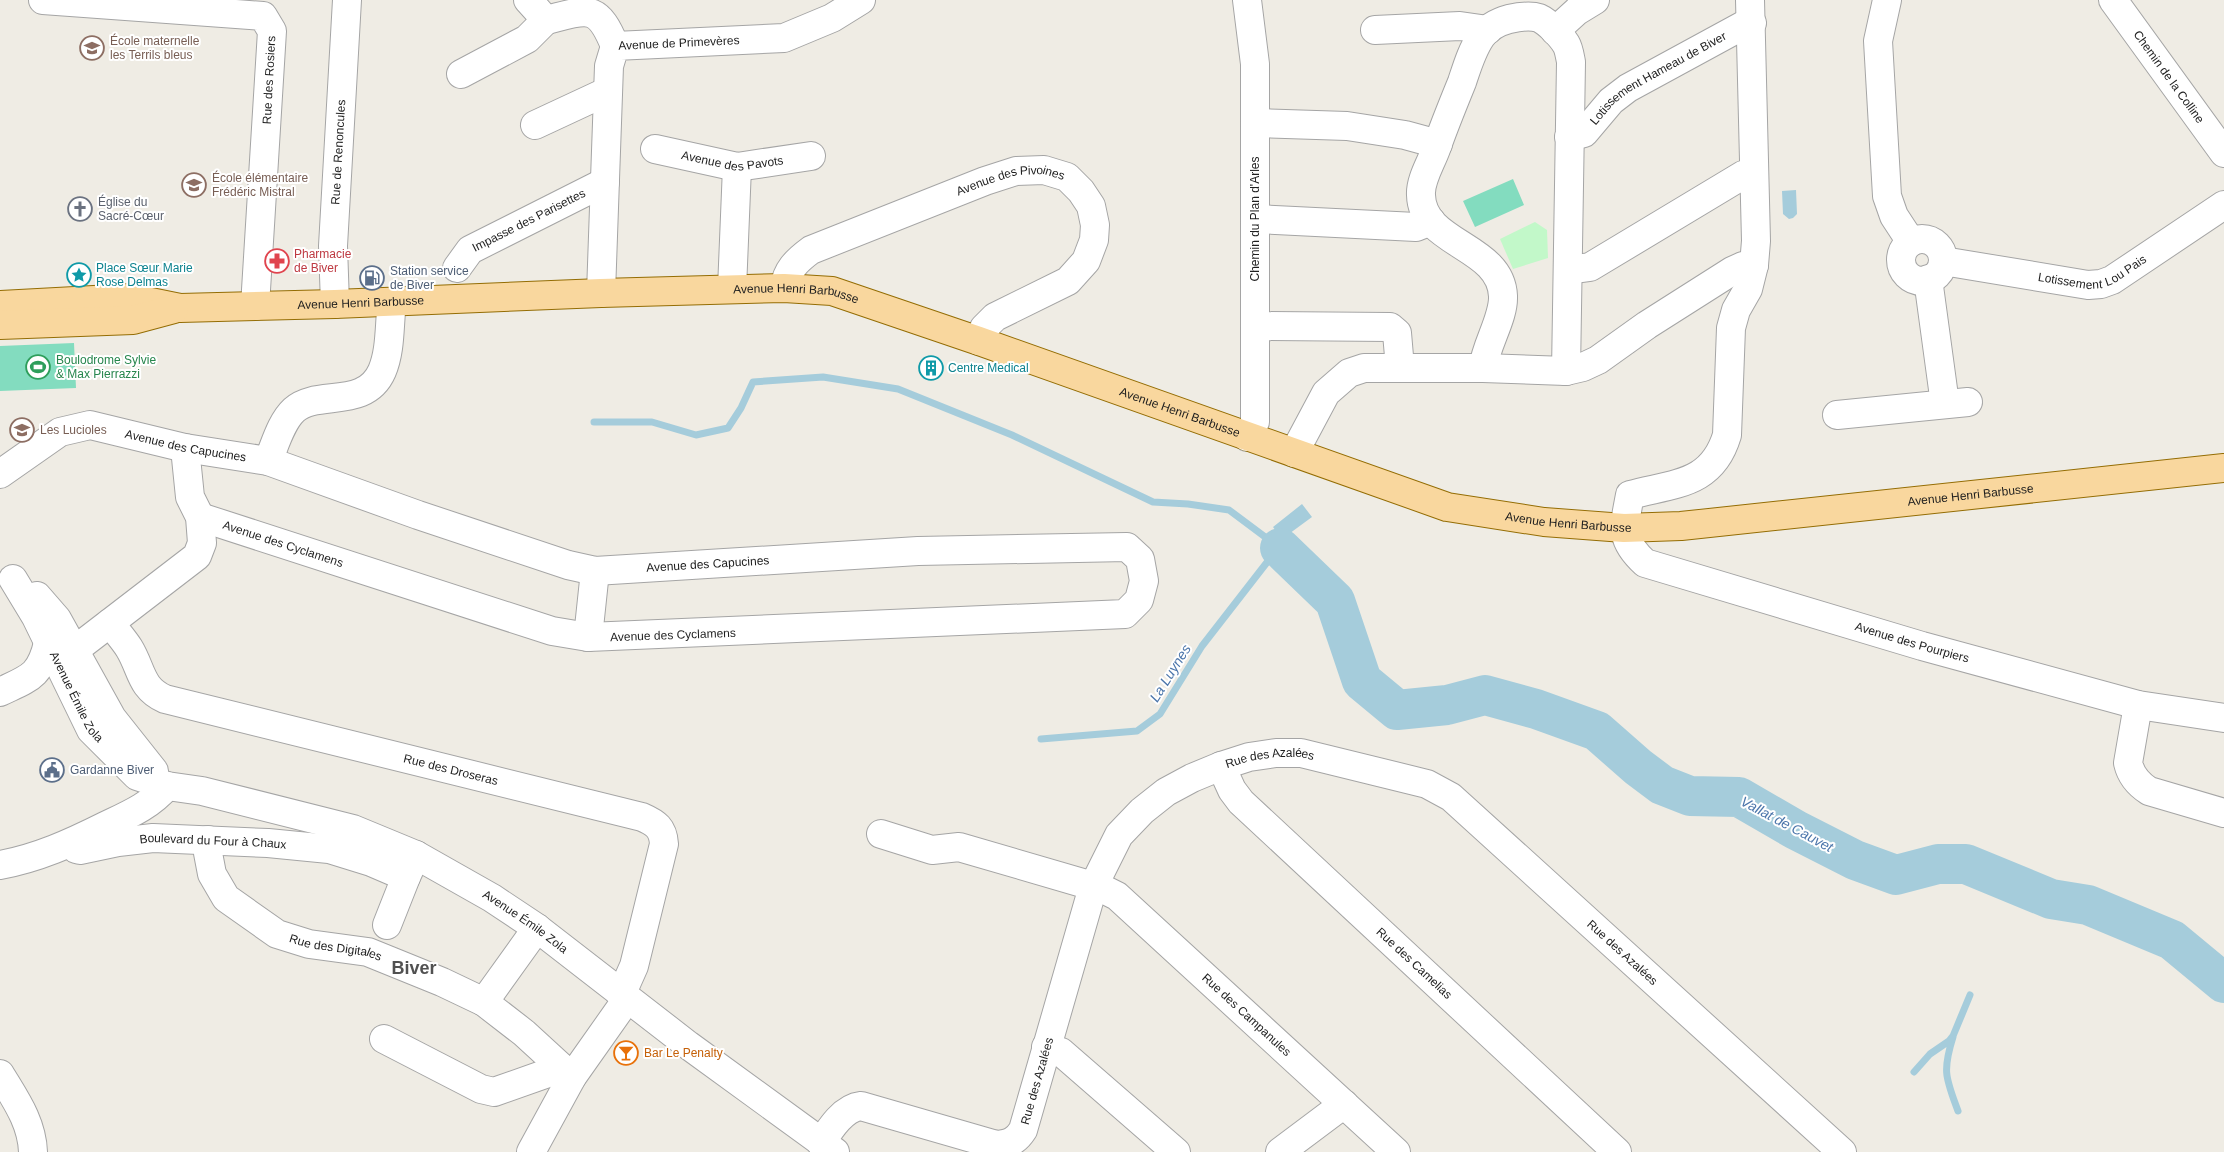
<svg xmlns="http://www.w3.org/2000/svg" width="2224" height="1152" font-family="Helvetica,sans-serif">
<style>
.park{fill:#c2f8c9}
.pitch{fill:#83dcbf}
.water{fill:#a5ccdb}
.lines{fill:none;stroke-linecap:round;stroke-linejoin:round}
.stream{stroke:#a5ccdb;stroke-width:7}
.river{stroke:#a5ccdb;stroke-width:40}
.minor-casing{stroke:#a5a5a5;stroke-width:30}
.major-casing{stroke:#946d04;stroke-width:30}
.minor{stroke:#fff;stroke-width:28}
.major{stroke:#f9d79e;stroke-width:28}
.labels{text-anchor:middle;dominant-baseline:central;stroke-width:4;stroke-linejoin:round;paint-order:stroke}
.education-label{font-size:12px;fill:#785e54;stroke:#fff;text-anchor:start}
.street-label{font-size:12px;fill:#1e1e1e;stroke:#fff}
.worship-label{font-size:12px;fill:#5b616d;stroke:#fff;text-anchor:start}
.health-label{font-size:12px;fill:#be3a42;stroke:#fff;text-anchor:start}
.culture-label{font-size:12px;fill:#0d838f;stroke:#fff;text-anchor:start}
.service-label{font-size:12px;fill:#4e5e75;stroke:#fff;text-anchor:start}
.leisure-label{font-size:12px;fill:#27864d;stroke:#fff;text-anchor:start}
.food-label{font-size:12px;fill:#c56008;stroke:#fff;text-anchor:start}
.water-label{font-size:14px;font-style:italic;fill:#4c76ab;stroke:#fff}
.district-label{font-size:18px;font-weight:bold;fill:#515151;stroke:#fff}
</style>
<rect width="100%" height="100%" fill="#efece4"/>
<path class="park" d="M 1535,222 L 1547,230 L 1548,258 L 1513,269 L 1500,239 Z"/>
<path class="pitch" d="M 1513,179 L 1524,205 L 1475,227 L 1463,201 Z
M 74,343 L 76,388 L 0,391 L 0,346 Z"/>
<path class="water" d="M 1796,190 L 1797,214 L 1793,218 L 1789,219 L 1783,214 L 1782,191 Z
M 1302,504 L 1312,517 L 1282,539 L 1273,527 Z"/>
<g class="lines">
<path class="stream" d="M 594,422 L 652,422 L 696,435 L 728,428 L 741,408 L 753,382 L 823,377 L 898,389 L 1012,435 L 1153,502 L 1188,504 L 1229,510 L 1280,548 L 1268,561 L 1202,646 L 1160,714 L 1137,731 L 1041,739
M 1953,1037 C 1942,1072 1946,1078 1958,1111
M 1914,1072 L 1930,1054 L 1949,1041 L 1953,1036 L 1970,995"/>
<path class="river" d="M 1280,548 L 1335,601 L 1362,681 L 1397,710 L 1447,705 L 1485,695 L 1536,709 L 1597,731 L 1638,767 L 1662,785 L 1690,796 L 1739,797 L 1796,830 L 1855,860 L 1896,875 L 1938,864 L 1966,864 L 2051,899 L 2088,905 L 2172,940 L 2224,983"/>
<g class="minor-casing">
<g id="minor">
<path d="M 43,0 L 263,16 L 272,31 L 255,306"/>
<path d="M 528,0 L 546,20 C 587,10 597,2 615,46"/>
<path d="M 1247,0 L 1255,64 L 1255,422 L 1247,437"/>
<path id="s1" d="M 1750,0 L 1756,241 L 1754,265 L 1748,289 L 1736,310 L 1731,328 L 1727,435 C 1712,485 1675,483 1630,495 C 1624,527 1619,539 1645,563 L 1922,646 L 2138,705 L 2224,718"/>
<path d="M 1887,0 L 1878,41 L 1887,196 L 1894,216 L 1911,242"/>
<path id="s2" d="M 2113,0 L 2224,153"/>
<path d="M 1375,30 L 1460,26 L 1488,30"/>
<path d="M 1555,31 L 1577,11 L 1595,0"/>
<path d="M 461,74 L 527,39 L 546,20"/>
<path d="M 1255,123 L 1347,126 L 1405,135 L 1438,144"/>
<path d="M 535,125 L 608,91"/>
<path id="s3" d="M 1569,137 L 1584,133 L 1611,101 L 1628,88 L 1742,26 L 1752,23"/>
<path id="s4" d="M 655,149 L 737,167 L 811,156"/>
<path d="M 1255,219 L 1416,227 L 1431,221"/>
<circle cx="1922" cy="260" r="21"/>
<path id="s5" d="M 1943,261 L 2088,285 L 2101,284 L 2112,280 L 2224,205"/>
<path id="s6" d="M 457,268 L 470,250 L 605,182"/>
<path d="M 1568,270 L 1590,267 L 1743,175 L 1753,172"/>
<path d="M 1928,279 L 1945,404"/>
<path id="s7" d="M 784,288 C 787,270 796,261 811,250 L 985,181 L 1016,171 L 1044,170 L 1067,177 L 1081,191 L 1091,206 L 1095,225 L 1094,240 L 1086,261 L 1068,281 L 995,317 L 984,328 L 979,341"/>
<path d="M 732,289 L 737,167"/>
<path id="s8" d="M 601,293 L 609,66 L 615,46 L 784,38 L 832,18 L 861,0"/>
<path id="s9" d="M 335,304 L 333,246 L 347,0"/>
<path d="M 1255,326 L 1390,327 L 1397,333 L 1400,368"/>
<path d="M 1483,368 C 1486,344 1504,318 1503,296 C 1501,245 1422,245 1421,195 C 1420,180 1431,163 1436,149 C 1444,126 1453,104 1462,82 C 1467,67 1472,50 1481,37 C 1488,27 1498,22 1509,19 C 1518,17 1530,15 1539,18 C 1548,22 1561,36 1566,44 C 1569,49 1570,57 1571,62 L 1566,371"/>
<path d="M 1837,415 L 1968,402"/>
<path d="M 1294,453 L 1326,393 L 1349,373 L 1364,368 L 1483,368 L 1566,371 L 1583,367 L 1598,360 L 1647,325 L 1732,271 L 1743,266 L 1754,265"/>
<path d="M 268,461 C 275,445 281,422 294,410 C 317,389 365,410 382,371 C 391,350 389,324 392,302"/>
<path id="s10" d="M 0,474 L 60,432 L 90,425 L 185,448 L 268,461 L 418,515 L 568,565 L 595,571 L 918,551 L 1127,547 L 1140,559 L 1144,581 L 1139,600 L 1125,614 L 588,637 L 552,631 L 200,517"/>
<path id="s11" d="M 13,579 L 36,617 L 91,730 L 137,776 L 167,786 L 202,791 L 353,829 L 416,855 L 492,898 L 537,928 L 688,1045 L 835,1152"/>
<path d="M 37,596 L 57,619 L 112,718 L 154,771"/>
<path id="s12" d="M 110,623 C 116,631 124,640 129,648 C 142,669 140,688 165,699 L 642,817 C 656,823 663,828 664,844 L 634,966 L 626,984 L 619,992"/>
<path d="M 588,637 L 595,571"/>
<path d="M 76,649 L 197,556 L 202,543 L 200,517 L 190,497 L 185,448"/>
<path d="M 0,692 C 29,678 40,677 48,643"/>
<path d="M 2138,705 L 2128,763 C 2131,776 2138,784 2149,791 L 2224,813"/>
<path id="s13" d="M 1221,766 L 1232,790 L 1241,802 L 1617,1152"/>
<path id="s14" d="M 881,834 L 932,850 L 959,847 L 1103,889 L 1117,896 L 1396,1152"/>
<path id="s15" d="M 208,840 L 208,853 L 212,874 L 226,898 L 277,934 L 309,944 L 368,952 L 442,982 L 484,1002 L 524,1033 L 572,1077"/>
<path id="s16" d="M 71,843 L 76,849 L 80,850 L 118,842 L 153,838 L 268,843 L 329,849 L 371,862 L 406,877 L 416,855"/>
<path d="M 0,865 C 38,858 71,843 105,826 C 128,815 150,806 167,786"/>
<path d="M 387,925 L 406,877"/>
<path d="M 484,1002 L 537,928"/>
<path d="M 384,1039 L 481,1089 L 494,1092 L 562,1068"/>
<path d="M 1046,1047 L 1061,1052 L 1176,1152"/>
<path d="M 0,1074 C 15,1099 32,1122 33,1152"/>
<path id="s17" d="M 821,1143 C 830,1129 843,1108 861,1106 L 996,1145 C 1009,1144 1016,1141 1023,1130 L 1093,887 L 1119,835 L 1142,811 L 1166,792 L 1192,778 L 1221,766 L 1249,757 L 1276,753 L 1301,753 L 1427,784 L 1451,797 L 1842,1152"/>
<path d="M 531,1152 L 572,1077 L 627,999"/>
<path d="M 1280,1152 L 1344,1104"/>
</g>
</g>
<g class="major-casing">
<g id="major">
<path id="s18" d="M 0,305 L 131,298 L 180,308 L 335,304 L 601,293 L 784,288 L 832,291 L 979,341 L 1447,507 L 1544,522 L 1624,528 L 1681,526 L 2224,468"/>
<path d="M 0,325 L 133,320 L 174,309"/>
</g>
</g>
<use href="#minor" class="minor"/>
<use href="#major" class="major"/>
</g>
<defs>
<g id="school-ring" transform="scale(1.25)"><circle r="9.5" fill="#fff" stroke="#8d6e63" stroke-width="1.5"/><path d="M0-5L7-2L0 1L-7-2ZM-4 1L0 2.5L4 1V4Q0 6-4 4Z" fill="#8d6e63"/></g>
<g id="church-ring" transform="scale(1.25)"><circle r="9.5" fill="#fff" stroke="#6b7280" stroke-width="1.5"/><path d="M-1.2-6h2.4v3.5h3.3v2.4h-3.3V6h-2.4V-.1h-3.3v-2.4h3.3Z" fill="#6b7280"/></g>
<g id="pharmacy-ring" transform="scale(1.25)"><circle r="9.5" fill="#fff" stroke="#e0444e" stroke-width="1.5"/><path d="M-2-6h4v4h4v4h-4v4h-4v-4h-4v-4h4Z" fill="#e0444e"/></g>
<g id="sight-ring" transform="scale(1.25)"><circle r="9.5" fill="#fff" stroke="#0f9aa8" stroke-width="1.5"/><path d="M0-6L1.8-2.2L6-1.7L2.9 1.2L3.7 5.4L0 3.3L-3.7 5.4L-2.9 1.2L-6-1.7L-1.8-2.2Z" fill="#0f9aa8"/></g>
<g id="fuel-ring" transform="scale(1.25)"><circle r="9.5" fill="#fff" stroke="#5c6f8a" stroke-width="1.5"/><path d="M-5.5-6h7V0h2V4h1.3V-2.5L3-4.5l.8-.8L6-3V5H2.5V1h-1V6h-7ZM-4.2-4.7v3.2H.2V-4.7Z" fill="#5c6f8a"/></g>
<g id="stadium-ring" transform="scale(1.25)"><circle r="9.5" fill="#fff" stroke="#2e9e5b" stroke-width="1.5"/><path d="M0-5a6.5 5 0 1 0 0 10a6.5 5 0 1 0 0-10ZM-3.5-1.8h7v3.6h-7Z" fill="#2e9e5b"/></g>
<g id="building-ring" transform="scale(1.25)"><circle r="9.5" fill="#fff" stroke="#0f9aa8" stroke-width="1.5"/><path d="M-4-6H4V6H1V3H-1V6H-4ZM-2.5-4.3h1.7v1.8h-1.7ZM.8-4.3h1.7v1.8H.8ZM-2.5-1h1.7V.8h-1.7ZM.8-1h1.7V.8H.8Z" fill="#0f9aa8"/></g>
<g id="civic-ring" transform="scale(1.25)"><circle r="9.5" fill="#fff" stroke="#5c6f8a" stroke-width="1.5"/><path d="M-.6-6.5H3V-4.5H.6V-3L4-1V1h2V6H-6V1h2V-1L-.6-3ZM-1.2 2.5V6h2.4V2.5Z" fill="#5c6f8a"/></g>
<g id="bar-ring" transform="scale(1.25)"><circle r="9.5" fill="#fff" stroke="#e8710a" stroke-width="1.5"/><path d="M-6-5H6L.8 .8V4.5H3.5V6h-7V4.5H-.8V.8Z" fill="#e8710a"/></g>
</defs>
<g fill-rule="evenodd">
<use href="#school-ring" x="92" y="48"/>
<use href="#school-ring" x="194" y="185"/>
<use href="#church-ring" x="80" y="209"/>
<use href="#pharmacy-ring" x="277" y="261"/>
<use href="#sight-ring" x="79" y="275"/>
<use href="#fuel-ring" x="372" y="278"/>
<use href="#stadium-ring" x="38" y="367"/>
<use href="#building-ring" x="931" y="368"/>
<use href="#school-ring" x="22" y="430"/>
<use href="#civic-ring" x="52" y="770"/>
<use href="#bar-ring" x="626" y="1053"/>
</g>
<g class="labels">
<g class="education-label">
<text x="110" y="41">École maternelle<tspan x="110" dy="14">les Terrils bleus</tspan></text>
<text x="212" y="178">École élémentaire<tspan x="212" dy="14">Frédéric Mistral</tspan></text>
<text x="40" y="430">Les Lucioles</text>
</g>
<g class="street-label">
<text stroke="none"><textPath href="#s8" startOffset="312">Avenue de Primevères</textPath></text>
<text stroke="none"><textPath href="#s2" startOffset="95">Chemin de la Colline</textPath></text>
<text transform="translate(269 80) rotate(-87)">Rue des Rosiers</text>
<text stroke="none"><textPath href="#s3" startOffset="109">Lotissement Hameau de Biver</textPath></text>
<text stroke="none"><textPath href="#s9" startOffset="152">Rue de Renoncules</textPath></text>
<text stroke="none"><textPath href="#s4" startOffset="79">Avenue des Pavots</textPath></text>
<text stroke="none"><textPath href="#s7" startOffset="261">Avenue des Pivoines</textPath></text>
<text transform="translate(1255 219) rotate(-90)">Chemin du Plan d'Arles</text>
<text stroke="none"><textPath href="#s6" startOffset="88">Impasse des Parisettes</textPath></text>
<text stroke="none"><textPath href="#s5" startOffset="154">Lotissement Lou Pais</textPath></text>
<text stroke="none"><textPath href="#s18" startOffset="798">Avenue Henri Barbusse</textPath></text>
<text stroke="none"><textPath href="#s18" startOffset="362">Avenue Henri Barbusse</textPath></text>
<text stroke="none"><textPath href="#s18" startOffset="1202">Avenue Henri Barbusse</textPath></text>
<text stroke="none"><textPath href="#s10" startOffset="202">Avenue des Capucines</textPath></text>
<text stroke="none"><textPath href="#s18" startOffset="2012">Avenue Henri Barbusse</textPath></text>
<text stroke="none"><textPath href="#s18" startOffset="1608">Avenue Henri Barbusse</textPath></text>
<text transform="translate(283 544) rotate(18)">Avenue des Cyclamens</text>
<text stroke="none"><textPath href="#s10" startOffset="744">Avenue des Capucines</textPath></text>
<text transform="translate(673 635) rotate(-2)">Avenue des Cyclamens</text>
<text stroke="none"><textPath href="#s1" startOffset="915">Avenue des Pourpiers</textPath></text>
<text stroke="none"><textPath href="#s11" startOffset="134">Avenue Émile Zola</textPath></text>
<text stroke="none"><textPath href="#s17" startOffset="715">Rue des Azalées</textPath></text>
<text stroke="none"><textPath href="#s12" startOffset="390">Rue des Droseras</textPath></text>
<text stroke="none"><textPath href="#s16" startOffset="146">Boulevard du Four à Chaux</textPath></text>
<text stroke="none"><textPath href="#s11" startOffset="654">Avenue Émile Zola</textPath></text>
<text stroke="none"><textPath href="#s15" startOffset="185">Rue des Digitales</textPath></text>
<text stroke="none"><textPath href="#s17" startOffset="1135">Rue des Azalées</textPath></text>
<text stroke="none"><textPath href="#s13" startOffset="278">Rue des Camelias</textPath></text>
<text stroke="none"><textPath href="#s14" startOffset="422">Rue des Campanules</textPath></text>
<text stroke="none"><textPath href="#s17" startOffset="280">Rue des Azalées</textPath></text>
</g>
<g class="worship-label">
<text x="98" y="202">Église du<tspan x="98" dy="14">Sacré-Cœur</tspan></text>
</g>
<g class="health-label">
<text x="294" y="254">Pharmacie<tspan x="294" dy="14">de Biver</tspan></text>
</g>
<g class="culture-label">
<text x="96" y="268">Place Sœur Marie<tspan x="96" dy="14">Rose Delmas</tspan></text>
<text x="948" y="368">Centre Medical</text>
</g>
<g class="service-label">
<text x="390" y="271">Station service<tspan x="390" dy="14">de Biver</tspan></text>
<text x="70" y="770">Gardanne Biver</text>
</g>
<g class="leisure-label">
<text x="56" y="360">Boulodrome Sylvie<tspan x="56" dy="14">&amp; Max Pierrazzi</tspan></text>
</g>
<g class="food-label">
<text x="644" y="1053">Bar Le Penalty</text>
</g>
<g class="water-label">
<text transform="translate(1170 673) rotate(-58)">La Luynes</text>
<text transform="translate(1787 824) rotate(28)">Vallat de Cauvet</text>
</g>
<g class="district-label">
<text x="414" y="968">Biver</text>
</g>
</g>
</svg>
